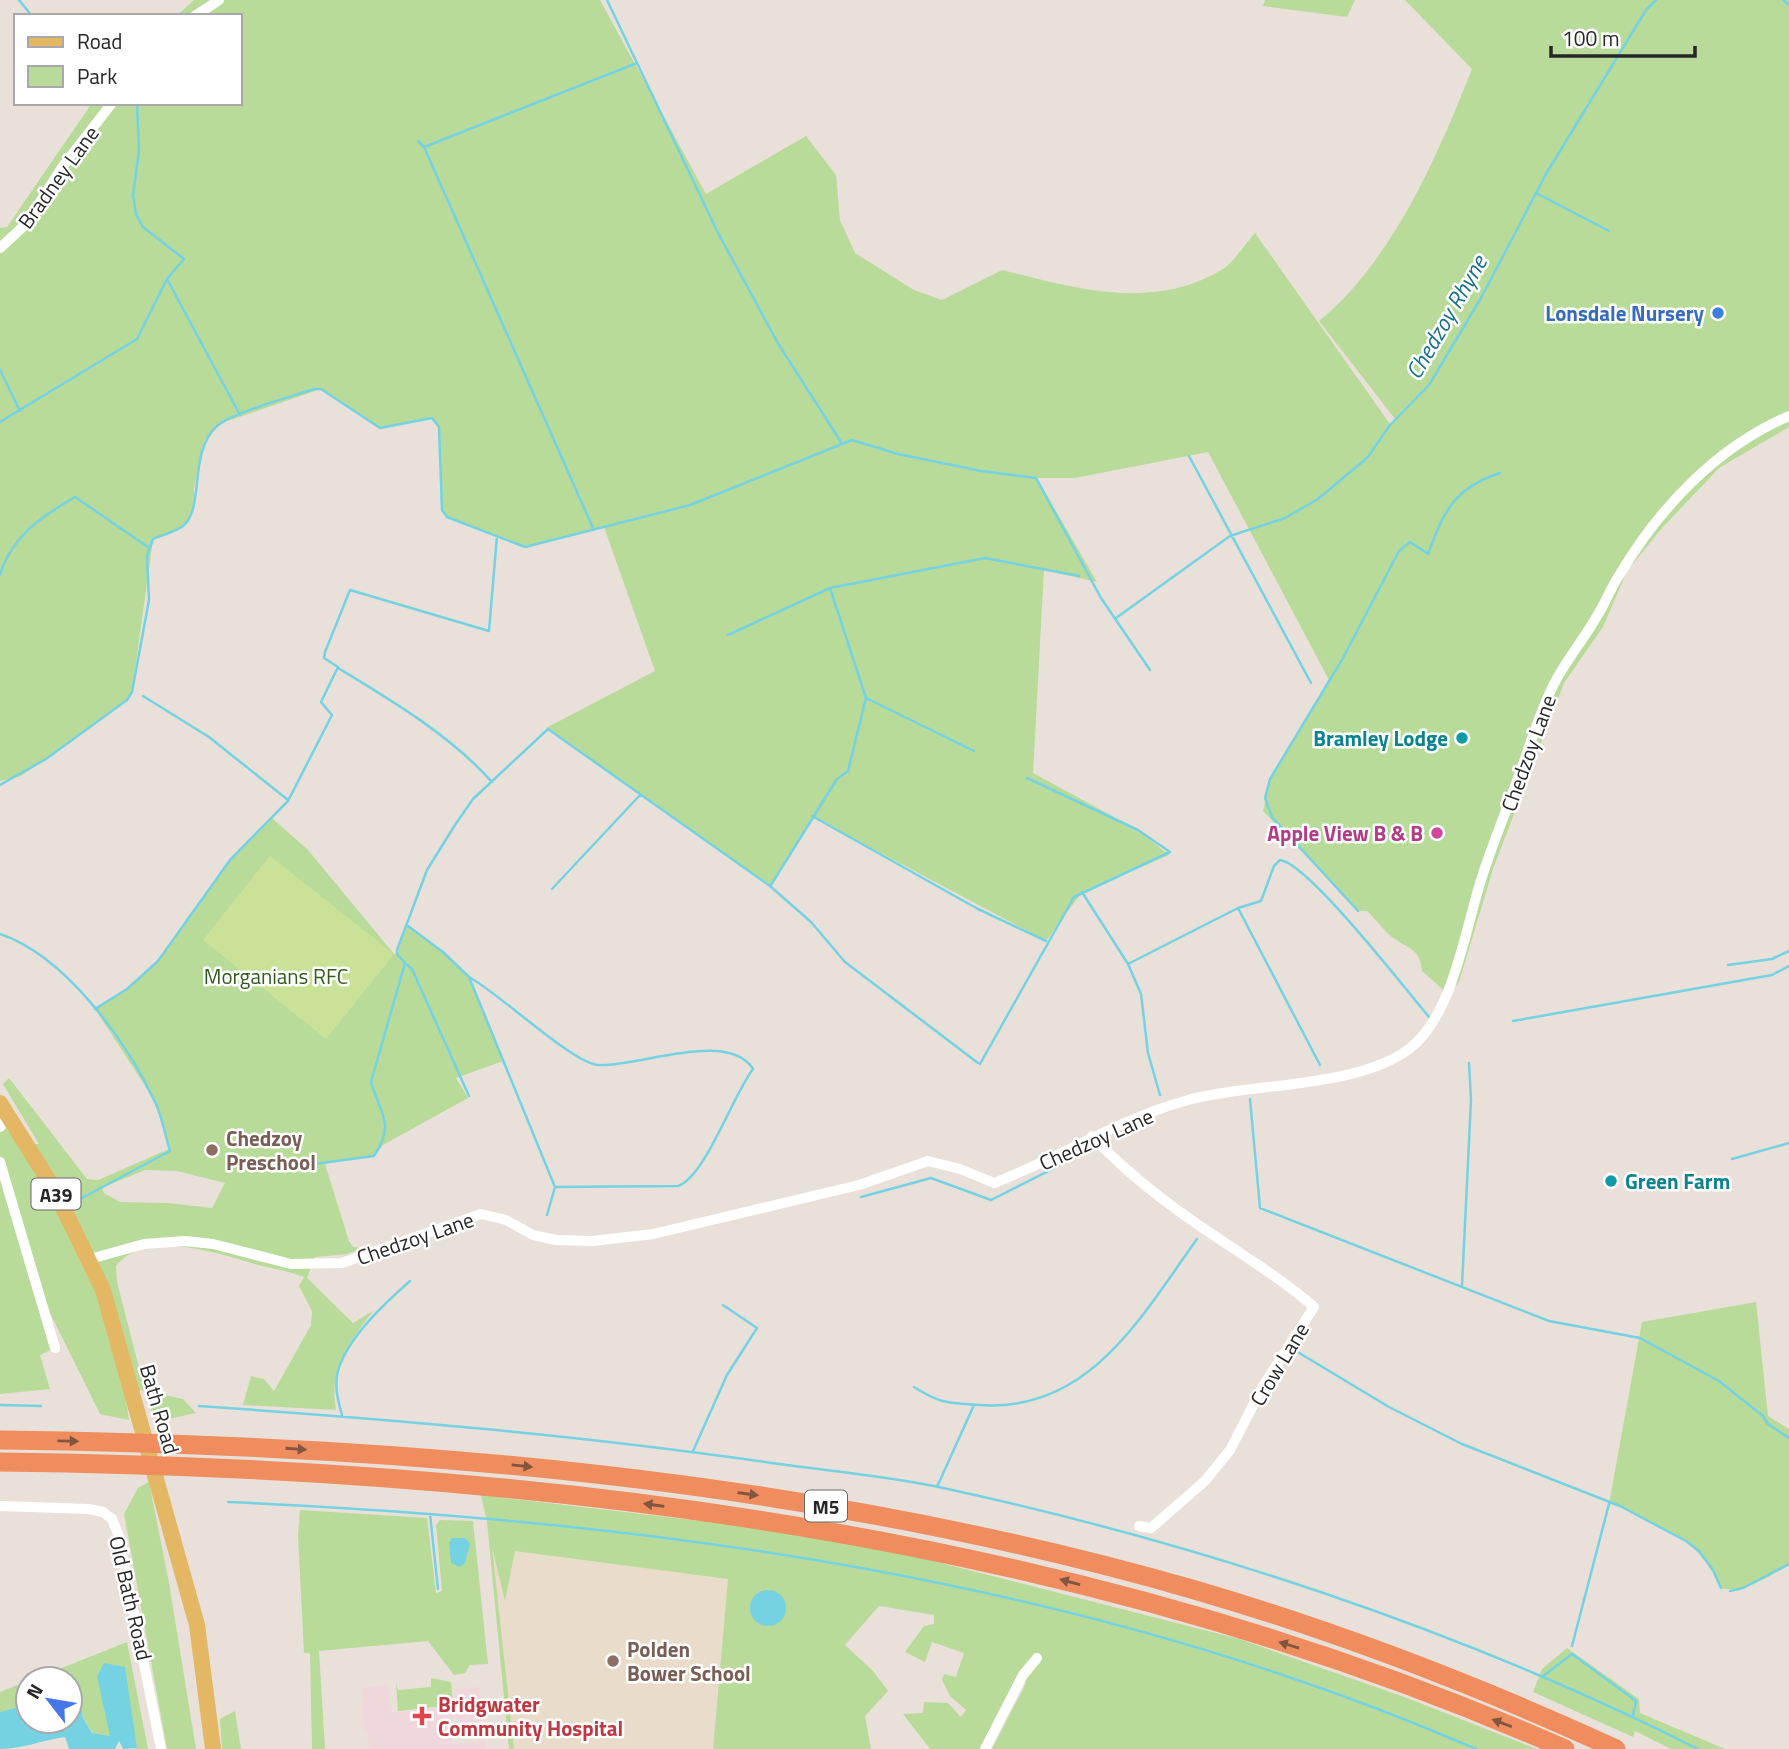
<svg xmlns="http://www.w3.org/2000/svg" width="1789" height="1749" font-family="'Titillium Web',sans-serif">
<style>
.education{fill:#e9dcca}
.medical{fill:#efd7db}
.green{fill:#b8db9a;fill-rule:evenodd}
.pitch{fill:#cae297}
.water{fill:#75d2e2}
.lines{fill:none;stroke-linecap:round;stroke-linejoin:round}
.stream{stroke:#75d2e2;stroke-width:2.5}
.minor{stroke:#fff;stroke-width:10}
.primary{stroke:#e3b764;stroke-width:16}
.motorway{stroke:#ef8d5e;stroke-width:19}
.oneway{fill:#815540}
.shop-dot{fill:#3f7fe0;stroke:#fff;stroke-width:2.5}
.culture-dot{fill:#0f9aa8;stroke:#fff;stroke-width:2.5}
.hotel-dot{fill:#d1479c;stroke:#fff;stroke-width:2.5}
.education-dot{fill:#8d6e63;stroke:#fff;stroke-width:2.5}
.health-dot{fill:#e0444e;stroke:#fff;stroke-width:2.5}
.labels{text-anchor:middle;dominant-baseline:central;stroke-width:5;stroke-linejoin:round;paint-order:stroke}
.shield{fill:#fff;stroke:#686868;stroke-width:2}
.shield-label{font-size:19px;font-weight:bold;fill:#272727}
.street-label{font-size:21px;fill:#272727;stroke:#fff}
.shop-label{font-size:21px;font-weight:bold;fill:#366cbe;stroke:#fff;text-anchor:end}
.culture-label{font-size:21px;font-weight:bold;fill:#0d838f;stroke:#fff;text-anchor:end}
.hotel-label{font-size:21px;font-weight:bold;fill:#b23c85;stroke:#fff;text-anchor:end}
.park-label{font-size:21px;fill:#335c1f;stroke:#fff}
.education-label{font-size:21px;font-weight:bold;fill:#785e54;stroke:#fff;text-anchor:start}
.health-label{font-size:21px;font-weight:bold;fill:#be3a42;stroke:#fff;text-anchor:start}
.water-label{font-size:23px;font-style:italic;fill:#196f8a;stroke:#fff}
</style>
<rect width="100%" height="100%" fill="#e9e0da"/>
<path class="education" d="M 490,1536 L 728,1579 L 713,1749 L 514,1749 Z"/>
<path class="medical" d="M 388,1685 L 391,1713 L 450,1707 L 451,1712 L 457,1711 L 455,1689 L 479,1687 L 482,1721 L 459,1723 L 458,1717 L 452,1718 L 451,1744 L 478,1742 L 478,1739 L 484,1738 L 486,1749 L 369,1749 L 368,1733 L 364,1733 L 362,1688 Z"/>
<path class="green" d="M 194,0 L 600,0 L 706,194 L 806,136 L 836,175 L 840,220 L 855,253 L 914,290 L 942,300 L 1002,270 C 1075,288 1153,312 1223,269 C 1235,261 1245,244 1255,233 L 1390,424 L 1395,419 L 1319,321 C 1392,262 1438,155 1472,69 L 1405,0 L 1789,0 L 1789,427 L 1719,468 L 1663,527 L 1627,571 L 1603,627 L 1564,683 L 1493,869 L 1459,982 L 1448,994 L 1422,971 C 1420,949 1411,950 1395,939 C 1385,933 1376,919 1367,911 L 1358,911 L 1263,811 L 1270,779 L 1329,680 L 1208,452 L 1075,478 L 1037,478 L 1097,582 L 1044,570 L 1033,773 L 1138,830 L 1169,855 L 1082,892 L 1046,941 L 813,817 L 770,886 L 546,728 L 655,671 L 604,527 L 525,547 L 447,517 L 442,510 L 439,428 L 432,418 L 380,428 L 321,389 L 219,424 L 204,441 L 194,488 L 194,509 L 184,526 L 153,539 L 132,692 L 127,700 L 21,776 L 0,781 L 0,228 L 7,227 L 92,103 L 240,103 L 240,16 L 176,16 Z
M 1265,0 L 1355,0 L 1347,17 L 1263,6 Z
M 272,818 L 308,850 L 394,954 L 397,954 L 407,925 L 443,952 L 469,977 L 503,1061 L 456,1078 L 468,1098 L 383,1145 L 374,1156 L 325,1164 L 349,1241 L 353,1247 L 363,1248 L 347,1254 L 315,1257 L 307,1278 L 353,1323 L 373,1311 C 348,1344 329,1367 336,1410 L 243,1405 L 251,1376 L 264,1379 L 274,1391 L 311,1325 L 312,1311 L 299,1286 L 304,1277 C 291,1272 276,1269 262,1266 C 224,1255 147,1227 116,1266 L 117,1282 L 145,1391 L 183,1399 L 196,1413 L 155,1422 L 145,1391 L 124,1388 L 129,1420 L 100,1414 L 49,1311 L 55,1348 L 40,1355 L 50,1389 L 0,1394 L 0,1122 L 20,1144 L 39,1144 L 3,1084 L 9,1078 L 87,1179 L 98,1180 L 169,1149 L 155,1101 L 95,1009 L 127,989 L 158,961 L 230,860 ZM 145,1170 L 177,1171 L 225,1183 L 212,1208 L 168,1203 L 120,1202 L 104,1193 L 102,1188 Z
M 1756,1302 L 1768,1416 L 1789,1429 L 1789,1565 C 1770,1576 1743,1594 1721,1588 C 1696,1536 1669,1532 1620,1506 L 1609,1504 L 1642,1322 Z
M 149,1482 L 169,1583 L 196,1749 L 167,1749 L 124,1514 L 138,1488 Z
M 481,1495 L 786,1531 L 898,1552 L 1239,1639 L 1407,1698 L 1537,1749 L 992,1749 L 1026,1683 L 1015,1684 L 982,1749 L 930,1749 L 903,1714 L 923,1713 L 924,1702 L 948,1703 L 961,1717 L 966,1710 L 950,1696 L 942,1680 L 944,1674 L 956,1677 L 964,1653 L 932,1642 L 925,1662 L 905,1652 L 924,1626 L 934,1624 L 934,1615 L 879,1606 L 845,1645 L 873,1671 L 888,1691 L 865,1716 L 871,1749 L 713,1749 L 728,1579 L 515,1551 L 505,1601 L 492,1547 L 514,1749 L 509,1749 L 487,1522 Z
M 300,1510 L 427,1518 L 436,1593 L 442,1591 L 436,1525 L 440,1520 L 473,1521 L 488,1664 L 470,1665 L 465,1673 L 454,1675 L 428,1641 L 319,1651 L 325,1749 L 312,1749 L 310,1653 L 304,1653 L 298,1535 Z
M 127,1642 L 148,1749 L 133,1749 L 137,1748 L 111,1736 L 93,1734 L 83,1718 L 78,1688 L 70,1688 L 70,1679 L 34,1679 Z
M 1567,1648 L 1639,1699 L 1640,1713 L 1725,1749 L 1671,1749 L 1635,1731 L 1633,1737 L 1533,1692 L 1542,1669 Z
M 431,1678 L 451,1682 L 453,1705 L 398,1711 L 396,1683 L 398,1690 L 431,1687 Z
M 28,1681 L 28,1704 L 0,1712 L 0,1692 Z
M 235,1711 L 241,1749 L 222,1749 L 220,1719 Z"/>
<path class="pitch" d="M 270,856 L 394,954 L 326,1039 L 203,940 Z"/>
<path class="water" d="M 452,1538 L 465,1538 L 470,1543 L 465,1563 L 460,1567 L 451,1563 L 449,1543 Z
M750 1608a18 18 0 1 1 36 0a18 18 0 1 1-36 0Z
M 104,1663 L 125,1667 L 137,1748 L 123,1749 L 119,1741 L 115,1749 L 69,1749 L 65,1737 C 42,1740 23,1749 0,1749 L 0,1712 L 28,1704 L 28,1721 L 70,1721 L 70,1688 L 78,1687 L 83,1718 L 92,1733 L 110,1736 L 97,1676 Z"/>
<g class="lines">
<path class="stream" d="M 19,0 L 32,16
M 607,0 L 718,233 L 779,345 L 841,442
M 1783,0 L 1789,5
M 418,141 L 424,147 L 637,63
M 424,147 L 593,528
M 1536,193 L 1609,231
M 167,279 L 240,415
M 0,370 L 20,411
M 0,422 L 137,339 L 167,279 L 184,259 L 143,227 L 136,214 L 133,195 L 139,151 L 137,103
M 1189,456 L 1311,683
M 0,574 C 13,535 41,517 75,497 L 148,547
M 1116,618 L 1230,536 L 1285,518 L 1318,499 L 1368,457 L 1390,425 L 1429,385 L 1481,298 L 1546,174 L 1646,10 L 1656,0
M 728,635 L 830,588 L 985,558 L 1079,576
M 338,668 C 391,700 450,735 492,782
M 143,696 L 209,737 L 288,800
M 866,698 L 974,751
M 0,785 L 46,759 L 127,700 L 132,692 L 149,600 L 147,556 L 153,539 C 162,535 175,532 183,526 C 205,508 188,452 217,426 C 233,412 291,397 314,389 L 321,389 L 380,428 L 432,418 L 439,427 L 442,510 L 447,517 L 525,547 L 690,505 L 852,440 L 898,454 L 981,471 L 1036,478 L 1101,598 L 1150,670
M 812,816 L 978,909 L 1046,941
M 771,885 L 837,779 L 848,771 L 866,698 L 830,588
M 552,889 L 640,795
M 1082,892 L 1128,964 L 1141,994 L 1148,1053 L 1160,1095
M 1238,908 L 1320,1065
M 1358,911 L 1272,817 L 1265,798 L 1270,779 L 1343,658 L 1399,551 L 1410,542 L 1428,554 C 1444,511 1454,488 1500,473
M 408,926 L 443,952 L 469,977 L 555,1187 L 547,1215
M 0,934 C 65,956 125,1039 154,1100 C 162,1115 165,1135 170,1151 L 80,1199
M 406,964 L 412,969 L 469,1096
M 1128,964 L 1238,908 L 1261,901 L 1274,866 L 1280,860 C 1308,863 1406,990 1429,1017
M 1728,965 L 1772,959 L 1789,951
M 469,977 C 499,993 572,1063 598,1065 C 636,1068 728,1029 753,1069 C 733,1095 705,1177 678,1186 L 555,1187
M 95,1009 L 127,989 L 158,961 L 230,860 L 288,801 L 332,715 L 321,702 L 338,667 L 324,658 L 325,652 L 350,590 L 489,631 L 497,536
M 1513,1021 L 1772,975 L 1789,966
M 980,1064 L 1074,897 L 1170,852 L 1138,830 L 1027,778
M 1250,1099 L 1260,1208 L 1549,1321 L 1640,1338 L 1719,1381 L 1763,1416 L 1768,1424 L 1789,1438
M 1732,1159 L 1789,1143
M 306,1165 L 374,1156 C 396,1123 380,1114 371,1082 L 405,963 L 397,954 L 397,950 L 427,870 L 455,825 L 473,799 L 548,729 L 770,886 L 811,922 L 845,962 L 978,1063
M 861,1197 L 931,1178 L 991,1200 L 1092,1149
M 1462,1286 L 1471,1100 L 1469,1063
M 1291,1348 L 1389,1407 L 1462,1444 L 1620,1506 L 1686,1541 L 1699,1551 L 1713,1570 L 1721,1588
M 914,1387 C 941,1404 948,1403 979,1405 C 1089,1413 1141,1317 1197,1239
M 0,1405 L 41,1406
M 199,1406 C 388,1419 577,1435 765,1462 C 821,1470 879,1475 934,1486 C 1196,1542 1460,1629 1698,1749
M 342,1415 C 338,1401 334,1386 338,1371 C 347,1338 385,1303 410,1281
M 693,1451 L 727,1375 L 757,1328 L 723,1305
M 937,1487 L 974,1405
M 228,1502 C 651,1520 1085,1579 1476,1749
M 430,1514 L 438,1589
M 1730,1591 L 1743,1588 L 1789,1564
M 1572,1646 L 1609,1504
M 1542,1677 L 1572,1654 L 1636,1701 L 1633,1716"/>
<path class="minor" d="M 195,16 L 219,0
M 0,248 L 26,224 L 63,166 L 112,103
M 0,1127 L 8,1115
M 1092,1136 C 1134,1181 1185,1217 1236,1250 C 1265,1270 1287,1283 1314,1307 L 1263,1386 L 1230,1450 L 1205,1481 L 1151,1528 L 1139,1526
M 0,1162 L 55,1348
M 90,1259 L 144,1244 L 185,1241 L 213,1244 L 291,1264 L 342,1263 L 481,1214 L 506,1220 L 533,1235 L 556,1240 L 593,1241 L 653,1234 L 859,1185 L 928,1161 L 960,1169 L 994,1183 C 1059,1158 1119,1119 1188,1100 C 1249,1083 1358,1088 1409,1049 C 1453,1016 1465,930 1481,880 C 1492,845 1506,812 1518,778 C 1530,746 1539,712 1555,682 C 1567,659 1584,639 1597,616 C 1606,602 1611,587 1620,574 C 1660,507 1717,447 1789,416
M 0,1506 L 89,1509 L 103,1512 L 112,1519 L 118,1534 L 161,1749
M 985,1749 L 1023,1675 L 1037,1658"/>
<path class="primary" d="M 0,1103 L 54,1189 L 103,1290 L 197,1625 L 213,1749"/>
<path class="motorway" d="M 0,1440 C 402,1445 807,1478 1195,1590 C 1339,1632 1481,1687 1616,1749
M 0,1462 C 533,1468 1074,1532 1565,1749"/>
</g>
<defs><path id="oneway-solid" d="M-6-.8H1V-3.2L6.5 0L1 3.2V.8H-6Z" transform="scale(1.75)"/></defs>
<g class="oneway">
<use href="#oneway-solid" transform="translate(68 1441) rotate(1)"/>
<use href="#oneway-solid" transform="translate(296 1449) rotate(4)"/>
<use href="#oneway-solid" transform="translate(522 1466) rotate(6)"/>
<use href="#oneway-solid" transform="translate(748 1494) rotate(8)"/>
<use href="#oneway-solid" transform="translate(654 1505) rotate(-172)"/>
<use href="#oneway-solid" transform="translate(1070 1582) rotate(-165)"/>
<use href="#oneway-solid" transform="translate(1289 1645) rotate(-163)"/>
<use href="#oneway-solid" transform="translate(1502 1723) rotate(-159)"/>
</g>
<circle class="shop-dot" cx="1718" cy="313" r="7"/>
<g class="culture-dot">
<circle cx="1462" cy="738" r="7"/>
<circle cx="1611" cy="1181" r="7"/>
</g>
<circle class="hotel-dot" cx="1437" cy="833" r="7"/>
<g class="education-dot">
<circle cx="212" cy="1150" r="7"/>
<circle cx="613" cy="1661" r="7"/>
</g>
<path class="health-dot" d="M418.5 1705.5h7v7h7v7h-7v7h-7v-7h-7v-7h7z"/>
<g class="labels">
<g class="shield">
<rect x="31.5" y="1178.5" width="49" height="31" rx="5"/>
<rect x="805" y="1490.5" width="42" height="31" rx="5"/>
</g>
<g class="shield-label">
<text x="56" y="1194">A39</text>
<text x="826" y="1506">M5</text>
</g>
<g class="street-label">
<text transform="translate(58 177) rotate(-54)">Bradney Lane</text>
<text transform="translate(1528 753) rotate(-70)">Chedzoy Lane</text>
<text transform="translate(1096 1139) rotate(-24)">Chedzoy Lane</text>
<text transform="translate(415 1238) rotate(-19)">Chedzoy Lane</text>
<text transform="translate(1279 1364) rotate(-59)">Crow Lane</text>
<text transform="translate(160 1409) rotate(74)">Bath Road</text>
<text transform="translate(131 1598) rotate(77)">Old Bath Road</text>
</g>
<g class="shop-label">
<text x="1704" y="313">Lonsdale Nursery</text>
</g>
<g class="culture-label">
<text x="1448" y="738">Bramley Lodge</text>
<text x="1625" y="1181" text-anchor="start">Green Farm</text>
</g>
<g class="hotel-label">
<text x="1423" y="833">Apple View B &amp; B</text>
</g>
<g class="park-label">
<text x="276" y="976">Morganians RFC</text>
</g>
<g class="education-label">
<text x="226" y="1138">Chedzoy<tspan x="226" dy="24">Preschool</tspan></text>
<text x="627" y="1649">Polden<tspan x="627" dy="24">Bower School</tspan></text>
</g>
<g class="health-label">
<text x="438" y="1704">Bridgwater<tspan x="438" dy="24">Community Hospital</tspan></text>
</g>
<g class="water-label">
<text transform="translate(1446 317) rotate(-60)">Chedzoy Rhyne</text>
</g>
</g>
<rect x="14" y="14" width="228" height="91" fill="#ffffff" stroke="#a9a9a9" stroke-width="2"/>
<rect x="28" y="37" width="35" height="10" fill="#e3b764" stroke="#a9a9a9" stroke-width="2"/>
<text x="77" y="49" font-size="21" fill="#272727">Road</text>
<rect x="28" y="66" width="35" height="21" fill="#b8db9a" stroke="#a9a9a9" stroke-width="2"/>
<text x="77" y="84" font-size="21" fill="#272727">Park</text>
<g transform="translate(49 1700) rotate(301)"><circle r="33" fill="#ffffff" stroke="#a9a9a9" stroke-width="2"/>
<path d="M0-5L12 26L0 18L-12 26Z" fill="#4677e9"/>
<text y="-10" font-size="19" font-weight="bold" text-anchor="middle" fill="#272727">N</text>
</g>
<path d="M1551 46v10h144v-10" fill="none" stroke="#272727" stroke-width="3.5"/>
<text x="1562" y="46" font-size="21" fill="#272727" stroke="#ffffff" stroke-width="5" paint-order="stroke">100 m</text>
</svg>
